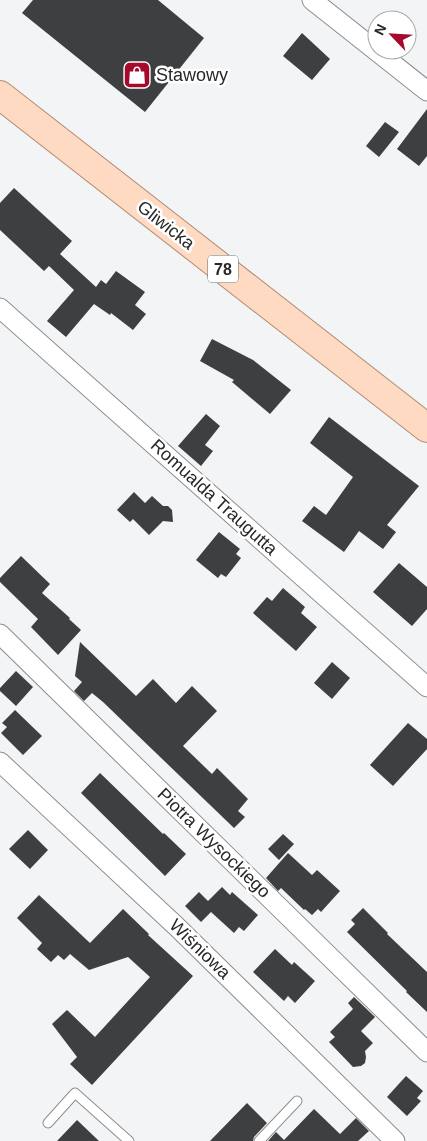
<svg xmlns="http://www.w3.org/2000/svg" width="427" height="1141" font-family="Helvetica,sans-serif">
<style>
.building{fill:#3e3f40}
.lines{fill:none;stroke-linecap:round;stroke-linejoin:round}
.lane-casing{stroke:#8d8e90;stroke-width:11}
.street-casing{stroke:#8d8e90;stroke-width:21}
.primary-casing{stroke:#b38b72;stroke-width:30}
.lane{stroke:#fff;stroke-width:9}
.street{stroke:#fff;stroke-width:19}
.primary{stroke:#fedac2;stroke-width:28}
.labels{text-anchor:middle;dominant-baseline:central;stroke-width:5;stroke-linejoin:round;paint-order:stroke}
.shield{fill:#fff;stroke:#686869;stroke-width:1}
.shield-label{font-size:16px;font-weight:bold;fill:#282829}
.poi-label{font-size:18px;fill:#282829;stroke:#fff;text-anchor:start}
.street-label{font-size:18px;fill:#282829;stroke:#fff}
</style>
<rect width="100%" height="100%" fill="#f2f4f5"/>
<path class="building" d="M 33,0 L 158,0 L 204,38 L 145,112 L 22,13 Z
M 302,33 L 330,59 L 312,80 L 283,56 Z
M 427,109 L 427,156 L 419,166 L 397,149 Z
M 385,122 L 399,132 L 379,157 L 366,146 Z
M 14,188 L 72,241 L 60,254 L 96,287 L 101,280 L 106,284 L 116,271 L 145,292 L 135,305 L 146,314 L 133,330 L 111,313 L 110,315 L 94,304 L 66,337 L 47,321 L 74,290 L 49,266 L 44,271 L 0,230 L 0,203 Z
M 212,339 L 253,360 L 291,390 L 270,414 L 232,382 L 234,380 L 200,361 Z
M 206,414 L 220,426 L 205,445 L 213,451 L 201,466 L 178,446 Z
M 329,417 L 419,486 L 387,525 L 396,532 L 383,549 L 359,531 L 344,552 L 302,521 L 314,506 L 326,515 L 353,477 L 310,443 Z
M 134,492 L 145,503 L 152,496 L 163,506 L 168,506 L 172,510 L 173,522 L 163,521 L 149,535 L 133,519 L 130,522 L 117,510 Z
M 219,532 L 240,549 L 236,554 L 241,558 L 226,577 L 221,574 L 218,578 L 196,560 Z
M 21,556 L 50,584 L 42,593 L 70,618 L 69,619 L 81,630 L 58,655 L 31,627 L 38,619 L 0,582 L 0,578 Z
M 399,563 L 427,587 L 427,609 L 412,626 L 373,592 Z
M 283,588 L 305,607 L 301,613 L 317,627 L 296,651 L 253,613 L 267,597 L 272,601 Z
M 80,642 L 136,696 L 153,679 L 176,703 L 192,686 L 217,711 L 183,746 L 212,774 L 217,768 L 248,799 L 238,811 L 245,817 L 234,828 L 103,702 L 92,693 L 84,701 L 74,691 L 82,682 L 75,676 Z
M 332,662 L 350,678 L 332,699 L 314,683 Z
M 16,671 L 33,687 L 16,706 L 0,691 L 0,688 Z
M 15,710 L 42,736 L 23,755 L 1,733 L 7,727 L 2,723 Z
M 408,723 L 427,739 L 427,749 L 393,786 L 370,765 Z
M 100,773 L 163,834 L 164,833 L 186,854 L 165,876 L 81,793 Z
M 28,830 L 48,850 L 30,869 L 9,849 Z
M 283,834 L 294,844 L 279,860 L 268,849 Z
M 288,853 L 312,875 L 317,870 L 340,891 L 321,912 L 318,909 L 312,915 L 305,909 L 304,910 L 281,888 L 278,891 L 266,878 Z
M 222,887 L 230,895 L 232,892 L 258,915 L 244,931 L 239,927 L 234,933 L 211,912 L 201,922 L 185,906 L 199,892 L 208,901 Z
M 39,895 L 90,943 L 123,909 L 149,934 L 148,935 L 193,976 L 92,1085 L 70,1064 L 77,1057 L 52,1024 L 67,1010 L 95,1037 L 150,977 L 128,957 L 89,970 L 70,954 L 64,960 L 58,955 L 51,962 L 37,949 L 42,943 L 17,918 Z
M 363,908 L 388,933 L 387,934 L 427,972 L 427,1012 L 406,992 L 407,991 L 347,932 L 355,924 L 351,920 Z
M 275,949 L 292,965 L 294,962 L 315,981 L 295,1003 L 288,996 L 284,1001 L 253,972 Z
M 354,997 L 375,1017 L 361,1031 L 373,1043 L 365,1051 L 366,1057 L 365,1063 L 361,1066 L 353,1067 L 329,1042 L 335,1037 L 330,1032 L 353,1009 L 348,1003 Z
M 406,1076 L 423,1091 L 417,1098 L 421,1101 L 407,1116 L 387,1097 Z
M 247,1103 L 267,1123 L 254,1137 L 253,1141 L 210,1141 Z
M 314,1109 L 340,1134 L 356,1118 L 369,1131 L 358,1141 L 268,1141 L 276,1132 L 284,1140 Z
M 77,1120 L 99,1141 L 57,1141 Z"/>
<g class="lines">
<g class="lane-casing">
<path id="lane" d="M 48,1123 L 75,1093 L 129,1141
M 259,1141 L 297,1101"/>
</g>
<g class="street-casing">
<path id="street" d="M 312,0 L 427,91
M 0,308 L 427,687
M 0,634 L 427,1052
M 0,762 L 176,926 L 395,1141"/>
</g>
<g class="primary-casing">
<path id="primary" d="M 0,95 L 427,428"/>
</g>
<use href="#lane" class="lane"/>
<use href="#street" class="street"/>
<use href="#primary" class="primary"/>
</g>
<defs>
<g id="shop-square" transform="scale(1.4375)"><rect x="-9" y="-9" width="18" height="18" rx="4" fill="#a5092b" stroke="#fff"/><path d="M-5-2.5h2.3a2.7 3.5 0 0 1 5.4 0H5L5.5 6h-11ZM-1.5-2.5h3a1.5 2.3 0 0 0-3 0Z" fill="#fff"/></g>
</defs>
<g fill-rule="evenodd">
<use href="#shop-square" x="137" y="75"/>
</g>
<g class="labels">
<rect class="shield" x="208" y="255.5" width="30" height="27" rx="4"/>
<g class="shield-label">
<text x="223" y="269">78</text>
</g>
<g class="poi-label">
<text x="156" y="75">Stawowy</text>
</g>
<g class="street-label">
<text transform="translate(166 225) rotate(38)">Gliwicka</text>
<text transform="translate(214 497) rotate(42)">Romualda Traugutta</text>
<text transform="translate(214 843) rotate(44)">Piotra Wysockiego</text>
<text transform="translate(200 949) rotate(44)">Wiśniowa</text>
</g>
</g>
<g transform="translate(392 35) rotate(295)"><circle r="24" fill="#ffffff" stroke="#a9a9a9"/>
<path d="M0-4L9 19L0 12L-9 19Z" fill="#a5092b"/>
<text y="-8" font-size="14" font-weight="bold" text-anchor="middle" fill="#282829">N</text>
</g>
</svg>
